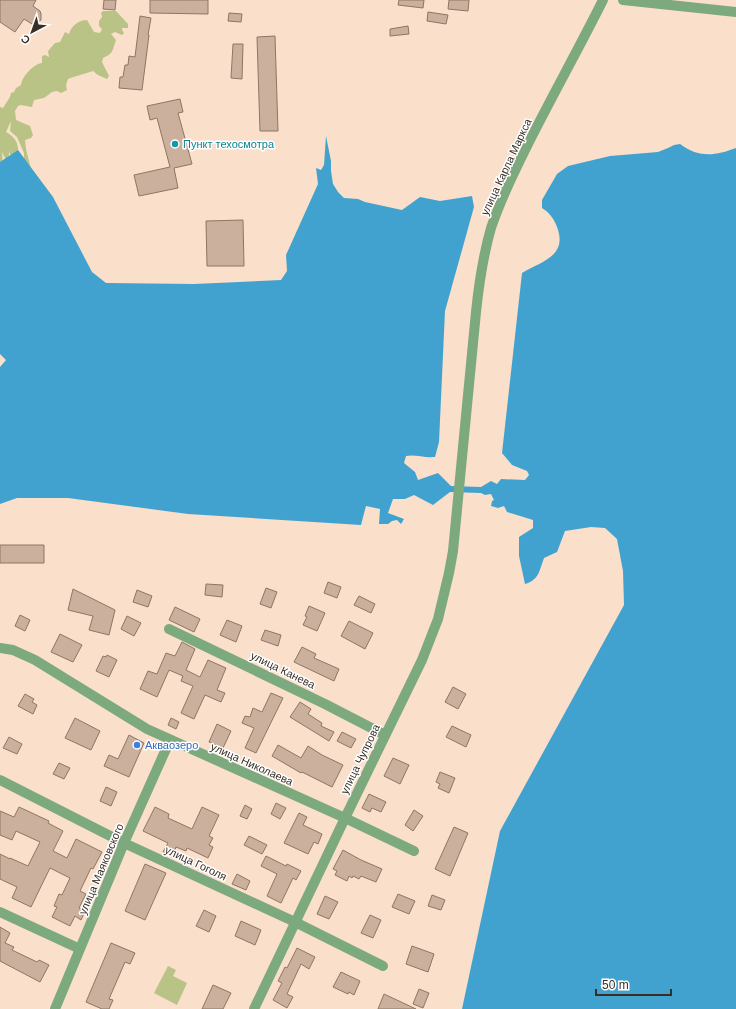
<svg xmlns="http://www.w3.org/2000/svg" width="736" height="1009" font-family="Arial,sans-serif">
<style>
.green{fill:#b9c386}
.water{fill:#41a2d0}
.building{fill:#cbb19d;stroke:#8e7663}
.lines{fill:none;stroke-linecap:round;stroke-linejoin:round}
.minor{stroke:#7da97f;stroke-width:10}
.tertiary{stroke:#7da97f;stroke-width:10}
.culture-dot{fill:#0f9aa8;stroke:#fff;stroke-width:1.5}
.shop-dot{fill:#3f7fe0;stroke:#fff;stroke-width:1.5}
.labels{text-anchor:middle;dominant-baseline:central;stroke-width:3;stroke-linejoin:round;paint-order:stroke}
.culture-label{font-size:11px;fill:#0d838f;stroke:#fff;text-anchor:start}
.street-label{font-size:11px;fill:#382e26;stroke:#fff}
.shop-label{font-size:11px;fill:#366cbe;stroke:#fff;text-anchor:start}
</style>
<rect width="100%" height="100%" fill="#fadfca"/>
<path class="green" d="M 103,11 L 116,11 L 128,24 L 128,28 L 122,28 L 122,30 L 124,33 L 122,35 L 115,32 L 111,34 L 116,40 C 112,51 114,53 103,58 L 102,62 L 109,76 L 107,79 L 98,75 L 93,71 C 85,74 75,76 68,79 L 66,85 L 67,90 L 61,93 L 57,91 L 52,92 L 44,98 L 34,100 L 32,107 L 21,105 L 18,106 L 15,111 L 16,120 L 30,126 L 33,135 L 31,138 L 25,140 L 26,149 L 31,169 L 24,162 L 24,153 L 17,137 L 10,131 L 11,121 L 6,132 C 21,140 19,151 16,166 L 9,152 L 9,166 L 2,152 L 3,166 L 0,166 L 0,107 L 3,108 L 10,97 L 11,93 L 14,92 L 16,88 L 21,85 C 22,77 33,64 42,63 L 42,56 L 45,55 L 49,57 L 48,51 L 55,43 L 60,42 L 65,32 L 69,34 C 71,26 79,20 87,20 L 94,32 L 100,33 L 102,29 L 99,26 L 99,21 L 102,17 L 101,13 Z
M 168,966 L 176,970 L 173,976 L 187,983 L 177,1005 L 154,993 Z"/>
<path class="water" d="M 326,136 L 331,161 L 331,171 L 333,184 L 338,192 L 344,198 L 358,199 L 365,202 L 402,210 L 420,197 L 440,201 L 472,196 L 474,207 L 445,311 L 439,442 L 435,457 C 423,458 415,454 406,456 L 404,463 L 415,472 L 418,480 L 438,473 L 451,486 L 481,487 L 491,481 L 497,484 L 501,479 L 525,480 L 529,475 L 527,471 L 512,465 L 502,453 L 522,273 C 542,261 568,256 557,227 C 554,219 549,212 542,208 L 542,200 L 557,174 L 568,166 L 610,156 L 658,152 L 668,148 L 674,145 L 680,144 C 699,158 715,156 736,148 L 736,1009 L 462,1009 L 500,831 L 624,605 L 623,571 L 617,539 L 605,528 L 591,527 L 565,531 L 557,552 L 544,558 C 539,571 539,580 525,584 L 519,556 L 519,537 L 533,528 L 533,520 L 507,512 L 504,506 L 498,508 L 491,506 L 492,501 L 494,500 L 491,494 L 485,495 L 481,493 L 450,492 L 433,505 L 414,495 L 405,499 L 393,499 L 388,513 L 404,519 L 401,524 L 397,520 L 392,521 L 388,524 L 379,524 L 380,509 L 366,506 L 361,525 L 188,514 L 68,498 L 17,498 L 0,504 L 0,367 L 6,360 L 0,354 L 0,162 L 18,150 L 53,197 L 92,272 L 106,283 L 194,284 L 281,280 L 287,271 L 286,255 L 318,184 L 316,168 L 321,170 L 324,165 Z"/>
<path class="building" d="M 0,0 L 36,0 L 33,6 L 40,11 L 41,14 L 41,20 L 37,23 L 32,24 L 24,19 L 15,32 L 0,22 Z
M 104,0 L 116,0 L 115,10 L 103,9 Z
M 150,0 L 208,0 L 208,14 L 150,13 Z
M 399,0 L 424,0 L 423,8 L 398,5 Z
M 449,0 L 469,0 L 468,11 L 448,9 Z
M 428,12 L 448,15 L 446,24 L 427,21 Z
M 229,13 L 242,14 L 241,22 L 228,21 Z
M 140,16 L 151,18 L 148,35 L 149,35 L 142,90 L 119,88 L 120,77 L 123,77 L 125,65 L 128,65 L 129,56 L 135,57 Z
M 408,26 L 409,34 L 390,36 L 390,29 Z
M 275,36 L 278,131 L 260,131 L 257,37 Z
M 233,44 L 243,44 L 242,79 L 231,78 Z
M 180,99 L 183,112 L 178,113 L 192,164 L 174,168 L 178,188 L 139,196 L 134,175 L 170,167 L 157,118 L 150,120 L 147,106 Z
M 243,220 L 244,266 L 207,266 L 206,221 Z
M 0,545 L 44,545 L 44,563 L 0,563 Z
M 328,582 L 341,587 L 337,598 L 324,593 Z
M 206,584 L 223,585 L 222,597 L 205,595 Z
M 266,588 L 277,592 L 271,608 L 260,604 Z
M 73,589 L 115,610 L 109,635 L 89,630 L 93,616 L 68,610 Z
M 137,590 L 152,596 L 148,607 L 133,602 Z
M 359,596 L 375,604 L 371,613 L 354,605 Z
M 309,606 L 325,613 L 317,631 L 303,625 L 307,617 L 305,616 Z
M 175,607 L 200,619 L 194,632 L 169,620 Z
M 20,615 L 30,620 L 25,631 L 15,626 Z
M 127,616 L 141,623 L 134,636 L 121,629 Z
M 227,620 L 242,626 L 236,642 L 220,635 Z
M 349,621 L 373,633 L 365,649 L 341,636 Z
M 265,630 L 281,635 L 278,646 L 261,640 Z
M 60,634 L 82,645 L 73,662 L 51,652 Z
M 182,642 L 195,649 L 186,670 L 200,677 L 208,660 L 226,668 L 217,690 L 225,693 L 221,702 L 205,695 L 194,719 L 181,713 L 193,686 L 181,681 L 183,676 L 169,670 L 157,697 L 140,689 L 148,671 L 157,674 L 166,653 L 175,656 Z
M 302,647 L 316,654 L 314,658 L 339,669 L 334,681 L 294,662 Z
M 107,655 L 117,660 L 109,677 L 96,671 L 103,656 L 106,657 Z
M 453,687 L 466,694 L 458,709 L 445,702 Z
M 271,693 L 283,698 L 256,753 L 245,748 L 254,728 L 242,723 L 245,716 L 250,717 L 253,708 L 262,712 Z
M 25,694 L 34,699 L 32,702 L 37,705 L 33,714 L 18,706 Z
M 300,702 L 311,709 L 308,714 L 322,723 L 321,726 L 334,732 L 329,741 L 290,717 Z
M 75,718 L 100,731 L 91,750 L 65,738 Z
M 171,718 L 179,722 L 176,729 L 168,725 Z
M 217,724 L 231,731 L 223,748 L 209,742 Z
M 452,726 L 471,735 L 466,747 L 446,737 Z
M 342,732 L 356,739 L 351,748 L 337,741 Z
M 129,735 L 144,743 L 129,777 L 104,766 L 109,755 L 118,759 Z
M 9,737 L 22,744 L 17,754 L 3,748 Z
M 278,745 L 301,758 L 308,746 L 322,755 L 343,765 L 332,787 L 302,772 L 301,773 L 272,756 Z
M 393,758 L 409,765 L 400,784 L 384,776 Z
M 59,763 L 70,768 L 64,779 L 53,774 Z
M 440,772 L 455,778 L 449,793 L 438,788 L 440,784 L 436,782 Z
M 106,787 L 117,792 L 111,806 L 100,801 Z
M 369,794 L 386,802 L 381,812 L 372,808 L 370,812 L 362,808 Z
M 276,803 L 286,808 L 280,819 L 271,814 Z
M 245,805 L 252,809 L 247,819 L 240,816 Z
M 19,807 L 49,821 L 48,823 L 63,831 L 53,851 L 67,858 L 76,839 L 102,852 L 93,869 L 91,868 L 80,891 L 86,894 L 79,908 L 85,911 L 81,920 L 75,916 L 70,926 L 52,917 L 57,907 L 54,906 L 59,894 L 62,895 L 70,878 L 50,868 L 31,907 L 12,898 L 17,887 L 0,879 L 0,854 L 10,859 L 10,858 L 28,866 L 40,842 L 16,831 L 12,840 L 0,835 L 0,811 L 14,817 Z
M 155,807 L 169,814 L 168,818 L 192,829 L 202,807 L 219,815 L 209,836 L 213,838 L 209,845 L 213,847 L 208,858 L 187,848 L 186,851 L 176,847 L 172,856 L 163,852 L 168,843 L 143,831 Z
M 414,810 L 423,816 L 413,831 L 405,825 Z
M 299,813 L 307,817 L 303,825 L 322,834 L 318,844 L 314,842 L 308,854 L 284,843 Z
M 454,827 L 468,833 L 450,876 L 435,869 Z
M 249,836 L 267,845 L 262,854 L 244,845 Z
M 343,850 L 361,860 L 382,869 L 376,882 L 361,876 L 359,879 L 353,876 L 352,878 L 349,876 L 347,881 L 335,875 L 337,871 L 333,869 Z
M 266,856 L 286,866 L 287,864 L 301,871 L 296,880 L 293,878 L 281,903 L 267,896 L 277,874 L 261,866 Z
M 145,864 L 166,873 L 145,920 L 125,911 Z
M 237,874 L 250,881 L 246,890 L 232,884 Z
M 398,894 L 415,901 L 409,914 L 392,907 Z
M 432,895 L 445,900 L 441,910 L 428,906 Z
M 325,896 L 338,902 L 329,919 L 317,914 Z
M 204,910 L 216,916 L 209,932 L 196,926 Z
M 370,915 L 381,920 L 373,938 L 361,933 Z
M 241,921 L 261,930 L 255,945 L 235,936 Z
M 0,927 L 10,933 L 5,943 L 14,947 L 12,950 L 37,962 L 39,960 L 49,965 L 40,982 L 0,961 Z
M 111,943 L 135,953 L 130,964 L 125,962 L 109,999 L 113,1000 L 109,1009 L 102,1009 L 86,1002 Z
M 412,946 L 434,954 L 428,972 L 406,964 Z
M 297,948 L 315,957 L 309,969 L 301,964 L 287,994 L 293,997 L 287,1008 L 273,1000 L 282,983 L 278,981 L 285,967 L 287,968 Z
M 341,972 L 360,981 L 354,995 L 349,992 L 348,994 L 333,987 Z
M 213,985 L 231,993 L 223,1009 L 202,1009 Z
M 419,989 L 429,993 L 423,1008 L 413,1004 Z
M 384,994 L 416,1009 L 378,1009 Z"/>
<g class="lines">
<path class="minor" d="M 623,0 L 736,12
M 169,629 L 325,704 L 385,735
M 0,648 L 13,650 L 35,660 L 147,729 L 345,818 L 414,851
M 0,780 L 124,843 L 295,922 L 383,966
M 0,912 L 80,949
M 55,1009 L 124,843 L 170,740"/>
<path class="tertiary" d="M 254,1009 L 345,818 L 422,660 L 438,619 L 449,573 L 453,551 L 476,312 C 479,283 483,256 491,228 C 500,201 513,174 526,148 C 551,98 578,50 603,0"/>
</g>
<circle class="culture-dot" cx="175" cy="144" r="4"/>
<circle class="shop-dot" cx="137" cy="745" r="4"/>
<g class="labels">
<g class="culture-label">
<text x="183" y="144">Пункт техосмотра</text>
</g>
<g class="street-label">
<text transform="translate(506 167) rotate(-65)">улица Карла Маркса</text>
<text transform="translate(283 670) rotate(26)">улица Канева</text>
<text transform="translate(360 759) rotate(-64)">улица Чупрова</text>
<text transform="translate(252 764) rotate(24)">улица Николаева</text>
<text transform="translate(196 863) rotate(25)">улица Гоголя</text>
<text transform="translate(101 869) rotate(-67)">улица Маяковского</text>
</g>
<g class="shop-label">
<text x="145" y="745">Акваозеро</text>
</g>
</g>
<g transform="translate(32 32) rotate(221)" stroke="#ffffff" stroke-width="3" paint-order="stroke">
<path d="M0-3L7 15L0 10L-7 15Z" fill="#382e26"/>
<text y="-6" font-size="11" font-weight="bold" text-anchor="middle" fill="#382e26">С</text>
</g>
<path d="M596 989v6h75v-6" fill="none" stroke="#382e26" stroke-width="2"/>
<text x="602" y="989" font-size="12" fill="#382e26" stroke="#ffffff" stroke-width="3" paint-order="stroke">50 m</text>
</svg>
